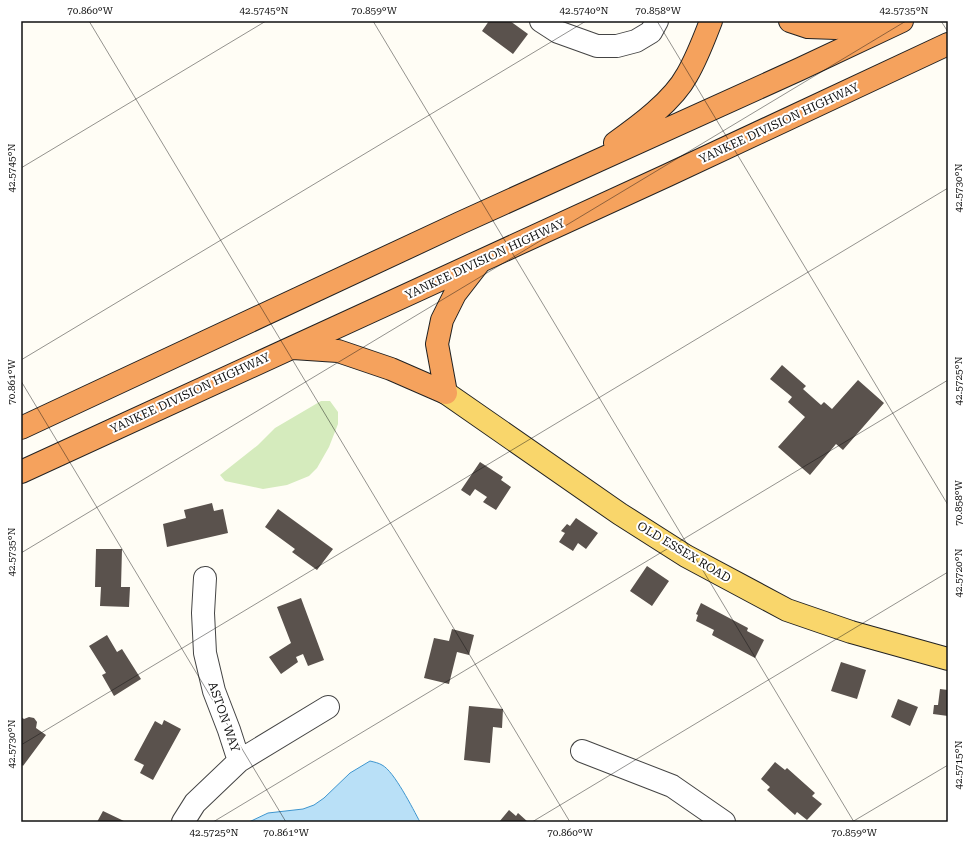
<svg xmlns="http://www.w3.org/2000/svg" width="969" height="843" font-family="'Roboto Serif',serif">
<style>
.green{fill:#d5ebbd}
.water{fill:#b9e0f7;stroke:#3f96cf}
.building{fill:#5a524d}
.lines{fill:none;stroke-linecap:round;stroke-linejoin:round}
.minor-casing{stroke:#444;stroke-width:24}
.major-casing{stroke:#222;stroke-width:24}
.highway-casing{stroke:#222;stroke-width:24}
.minor{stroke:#fff;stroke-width:22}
.major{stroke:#f9d66b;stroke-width:22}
.highway{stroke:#f5a25d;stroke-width:22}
.ticks{fill:none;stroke:#111;stroke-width:1;stroke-opacity:0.45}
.labels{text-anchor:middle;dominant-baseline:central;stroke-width:4;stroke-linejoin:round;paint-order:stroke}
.street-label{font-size:12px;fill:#111;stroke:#fff}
.neatline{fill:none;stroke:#111;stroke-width:1.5}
.ticks-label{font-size:10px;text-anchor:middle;fill:#111}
</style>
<rect width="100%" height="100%" fill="#fffdf5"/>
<path class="green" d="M 321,401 L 330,401 L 338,412 L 338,424 L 329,447 L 317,468 L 309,476 L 287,485 L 263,489 L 225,481 L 220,475 L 258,445 L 275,428 Z"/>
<path class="water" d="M 370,761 C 374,762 379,763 382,765 C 394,771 413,809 420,822 L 249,822 L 268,813 L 303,809 L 314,805 L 324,798 L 350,773 Z"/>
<path class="building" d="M 489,21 L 510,21 L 528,34 L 513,54 L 482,31 Z
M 782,365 L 806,386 L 803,389 L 821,405 L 824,402 L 832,409 L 858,380 L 884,403 L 843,450 L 836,444 L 810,475 L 778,447 L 805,417 L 788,402 L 792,397 L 770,379 Z
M 480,462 L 503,477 L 501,480 L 511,487 L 496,510 L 483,502 L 487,497 L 475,489 L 470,496 L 461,490 Z
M 212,503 L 214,511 L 223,509 L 228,533 L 167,547 L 163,524 L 186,518 L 184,510 Z
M 278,509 L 333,549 L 317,570 L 292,552 L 295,549 L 265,527 Z
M 576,518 L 598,533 L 586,549 L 578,543 L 573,551 L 559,542 L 565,533 L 561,531 L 567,524 L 570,526 Z
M 96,549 L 122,549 L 121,587 L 130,587 L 129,607 L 100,606 L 101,587 L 95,587 Z
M 647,566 L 669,581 L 652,606 L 630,591 Z
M 301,598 L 324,660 L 308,666 L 303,654 L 296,657 L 298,662 L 281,674 L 269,657 L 291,643 L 277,607 Z
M 701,603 L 748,628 L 747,631 L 764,640 L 755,658 L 712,635 L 714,630 L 696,621 L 698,615 L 696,614 Z
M 452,629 L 474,635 L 469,655 L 457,652 L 449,684 L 424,678 L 434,638 L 449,641 Z
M 107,635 L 117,652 L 122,649 L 141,679 L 114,696 L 102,675 L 106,673 L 89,646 Z
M 841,662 L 866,670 L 857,699 L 831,691 Z
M 940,689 L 948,690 L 948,716 L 933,714 L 934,705 L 938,705 Z
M 898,699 L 918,707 L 910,726 L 891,717 Z
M 469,706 L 503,709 L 502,728 L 493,727 L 490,763 L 464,760 Z
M 21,717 L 24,719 L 29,717 L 34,718 L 37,722 L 36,728 L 46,735 L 23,766 L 21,764 Z
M 164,720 L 181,729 L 153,780 L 140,773 L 144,765 L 134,760 L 155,721 L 162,725 Z
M 775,762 L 785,770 L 787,768 L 815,793 L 812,796 L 822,804 L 807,820 L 797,812 L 795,815 L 767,790 L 770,787 L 761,779 Z
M 509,810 L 516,816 L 518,813 L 528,822 L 499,822 Z
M 103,811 L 126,822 L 97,822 Z"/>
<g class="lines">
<g class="minor-casing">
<path id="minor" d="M 541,21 L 558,32 L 597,46 L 617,46 L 636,41 L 651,32 L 657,21
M 205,578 L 203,613 L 205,653 L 214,691 L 229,730 L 239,761
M 582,751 L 672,786 L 724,822
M 183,822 L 195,803 L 239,761 L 328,707"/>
</g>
<g class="major-casing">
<path id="major" d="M 446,393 L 620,514 L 686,556 L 787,610 L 851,632 L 948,659"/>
</g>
<g class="highway-casing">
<path id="highway" d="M 790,21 L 808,27 L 836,28 L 874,21
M 615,143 C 639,126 673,101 687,75 C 697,58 704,39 711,21
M 293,348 L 338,351 L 391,369 L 446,393
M 446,393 L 437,344 L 442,320 L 455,294 L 479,263
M 21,428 L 460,223 L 800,69 L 902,21
M 21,472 L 668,175 L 948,44"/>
</g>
<use href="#minor" class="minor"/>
<use href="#major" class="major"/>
<use href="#highway" class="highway"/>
</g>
<path class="ticks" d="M 89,21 L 570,822M 373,21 L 854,822M 657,21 L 948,505M 941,21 L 948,32M 21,168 L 266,21M 21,360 L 586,21M 21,381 L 286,822M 21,553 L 906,21M 21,745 L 948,188M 213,822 L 948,380M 532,822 L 948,572M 852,822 L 948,765"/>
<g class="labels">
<g class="street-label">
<text transform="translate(779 123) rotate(-25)">YANKEE DIVISION HIGHWAY</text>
<text transform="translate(485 259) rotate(-25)">YANKEE DIVISION HIGHWAY</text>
<text transform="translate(190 393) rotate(-25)">YANKEE DIVISION HIGHWAY</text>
<text transform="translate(684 552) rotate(31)">OLD ESSEX ROAD</text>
<text transform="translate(224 717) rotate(71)">ASTON WAY</text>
</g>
</g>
<rect width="969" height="843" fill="none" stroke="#ffffff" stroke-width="44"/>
<rect x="22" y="22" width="925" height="799" class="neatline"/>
<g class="ticks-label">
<text x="90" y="14">70.860°W</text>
<text x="264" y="14">42.5745°N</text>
<text x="374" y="14">70.859°W</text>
<text x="584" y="14">42.5740°N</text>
<text x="658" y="14">70.858°W</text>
<text x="904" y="14">42.5735°N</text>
<text transform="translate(11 168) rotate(-90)" y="4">42.5745°N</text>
<text transform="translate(958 188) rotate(-90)" y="4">42.5730°N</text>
<text transform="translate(958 381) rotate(-90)" y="4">42.5725°N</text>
<text transform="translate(11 382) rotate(-90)" y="4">70.861°W</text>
<text transform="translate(958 503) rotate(-90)" y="4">70.858°W</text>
<text transform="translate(11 552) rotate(-90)" y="4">42.5735°N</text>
<text transform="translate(958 573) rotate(-90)" y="4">42.5720°N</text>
<text transform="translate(11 744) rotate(-90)" y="4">42.5730°N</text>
<text transform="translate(958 765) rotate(-90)" y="4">42.5715°N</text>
<text x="214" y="836">42.5725°N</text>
<text x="286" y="836">70.861°W</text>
<text x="570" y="836">70.860°W</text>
<text x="854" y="836">70.859°W</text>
</g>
</svg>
